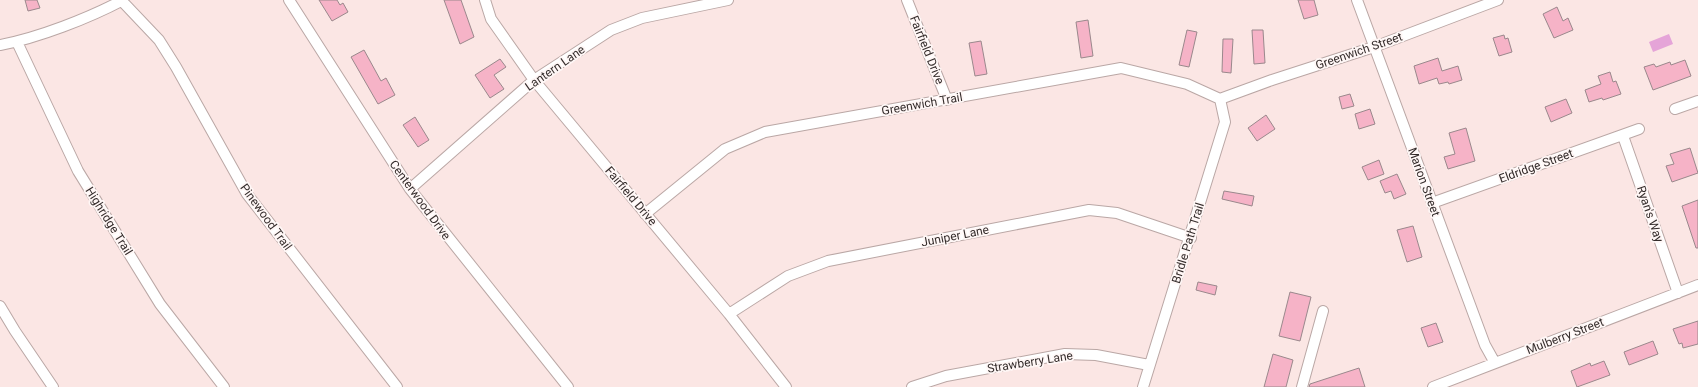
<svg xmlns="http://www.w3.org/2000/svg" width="1698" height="387" font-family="Roboto,sans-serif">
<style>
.water{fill:#e5a4d8}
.building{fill:#f6b3c7;stroke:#9a888c}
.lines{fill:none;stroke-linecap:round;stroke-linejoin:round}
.street-casing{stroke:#baa7a5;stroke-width:12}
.street{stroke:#fff;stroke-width:10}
.labels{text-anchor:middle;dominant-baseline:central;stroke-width:3.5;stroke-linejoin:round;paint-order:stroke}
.street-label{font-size:12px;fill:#342c2b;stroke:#fff7f6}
</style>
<rect width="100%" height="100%" fill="#fbe6e4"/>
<path class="water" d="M 1669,34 L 1673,44 L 1653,52 L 1649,42 Z"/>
<path class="building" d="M 25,0 L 37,0 L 40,8 L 28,11 Z
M 319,0 L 337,0 L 340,5 L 343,3 L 348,12 L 332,21 Z
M 444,0 L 461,0 L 474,37 L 460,44 Z
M 1298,0 L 1314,0 L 1318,15 L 1304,19 Z
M 1557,7 L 1563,21 L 1568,18 L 1573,30 L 1554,38 L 1543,14 Z
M 1088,20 L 1093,56 L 1081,58 L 1076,22 Z
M 1187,30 L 1197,32 L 1189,67 L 1179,65 Z
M 1252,30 L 1263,30 L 1265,63 L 1254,64 Z
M 1504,35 L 1505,39 L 1508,38 L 1512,52 L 1499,56 L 1493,38 Z
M 1223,39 L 1233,39 L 1231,73 L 1222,72 Z
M 981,41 L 987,74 L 975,76 L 969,43 Z
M 364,50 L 381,81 L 386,78 L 395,95 L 378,104 L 351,57 Z
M 1438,58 L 1442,71 L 1458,66 L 1462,80 L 1449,84 L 1448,82 L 1439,84 L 1437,78 L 1419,84 L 1414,66 Z
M 500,59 L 506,67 L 494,75 L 504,89 L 490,98 L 475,75 Z
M 1685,60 L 1691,76 L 1653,90 L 1644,67 L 1654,64 L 1656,67 L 1670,62 L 1671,65 Z
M 1610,72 L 1613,82 L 1616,81 L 1621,94 L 1603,100 L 1602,98 L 1589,102 L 1585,90 L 1601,84 L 1598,76 Z
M 1350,94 L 1354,106 L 1342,109 L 1339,97 Z
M 1566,99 L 1572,113 L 1551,122 L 1545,107 Z
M 1370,109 L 1375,124 L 1359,129 L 1355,114 Z
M 1266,115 L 1275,129 L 1257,141 L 1248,128 Z
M 415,117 L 429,140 L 418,147 L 403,125 Z
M 1466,128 L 1475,161 L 1448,169 L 1444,157 L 1455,154 L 1449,133 Z
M 1690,148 L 1698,173 L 1672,182 L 1666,166 L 1674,164 L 1670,154 Z
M 1379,160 L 1384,174 L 1368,180 L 1362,167 Z
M 1397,174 L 1406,194 L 1394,199 L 1391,191 L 1385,193 L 1380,181 Z
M 1224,191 L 1254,196 L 1252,206 L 1222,199 Z
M 1698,200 L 1698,248 L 1696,248 L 1682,206 Z
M 1413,226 L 1422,257 L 1407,262 L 1397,230 Z
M 1198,282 L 1217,286 L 1215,295 L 1196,290 Z
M 1290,292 L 1311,297 L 1300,341 L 1279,336 Z
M 1698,321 L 1698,344 L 1683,348 L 1682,343 L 1679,344 L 1673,329 Z
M 1436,323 L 1443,342 L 1428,347 L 1421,328 Z
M 1653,341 L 1658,354 L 1629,365 L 1624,352 Z
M 1273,354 L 1293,360 L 1286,387 L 1264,387 Z
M 1604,361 L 1610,375 L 1577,387 L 1571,371 L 1590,363 L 1591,366 Z
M 1359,368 L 1365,387 L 1309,387 L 1310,384 Z"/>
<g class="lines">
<g class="street-casing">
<path id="street" d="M 289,0 L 410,189 L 568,387
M 485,0 L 491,19 L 534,80 L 729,314 L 786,387
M 907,0 L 947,100
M 1357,0 L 1485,345 L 1495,363
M 122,1 L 159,40 L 176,67 L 247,194 L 397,387
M 17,42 L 78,171 L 160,304 L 224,387
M 0,45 C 38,38 89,18 123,0
M 1220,99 L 1272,80 L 1374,47 L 1498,0
M 1675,109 L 1698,101
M 1623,136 L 1678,293
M 410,189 L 534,80 L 611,30 L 642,18 L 728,0
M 1432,203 L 1639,129
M 645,214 L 725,149 L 765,132 L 1121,68 L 1187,84 L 1220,99
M 0,306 L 15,331 L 53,387
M 729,314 L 788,276 L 828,261 L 1089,210 L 1117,213 L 1191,238
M 912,387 L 946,376 L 1065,354 L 1096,355 L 1149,365
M 1143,387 L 1225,122 L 1220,99
M 1302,387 L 1323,311
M 1433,387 L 1698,285"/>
</g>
<use href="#street" class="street"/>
</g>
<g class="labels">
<g class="street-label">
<text transform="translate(927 50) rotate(68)">Fairfield Drive</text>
<text transform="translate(1359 51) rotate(-19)">Greenwich Street</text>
<text transform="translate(555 68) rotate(-35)">Lantern Lane</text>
<text transform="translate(922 104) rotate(-10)">Greenwich Trail</text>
<text transform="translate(1536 166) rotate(-20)">Eldridge Street</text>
<text transform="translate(1424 182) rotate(70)">Marion Street</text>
<text transform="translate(631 196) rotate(50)">Fairfield Drive</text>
<text transform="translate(420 200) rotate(54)">Centerwood Drive</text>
<text transform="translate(1650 214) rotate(71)">Ryan's Way</text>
<text transform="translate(266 217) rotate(54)">Pinewood Trail</text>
<text transform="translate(109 221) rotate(58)">Highridge Trail</text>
<text transform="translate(955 236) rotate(-11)">Juniper Lane</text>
<text transform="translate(1188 243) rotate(-73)">Bridle Path Trail</text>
<text transform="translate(1565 336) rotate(-21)">Mulberry Street</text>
<text transform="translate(1030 362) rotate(-9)">Strawberry Lane</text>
</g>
</g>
</svg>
